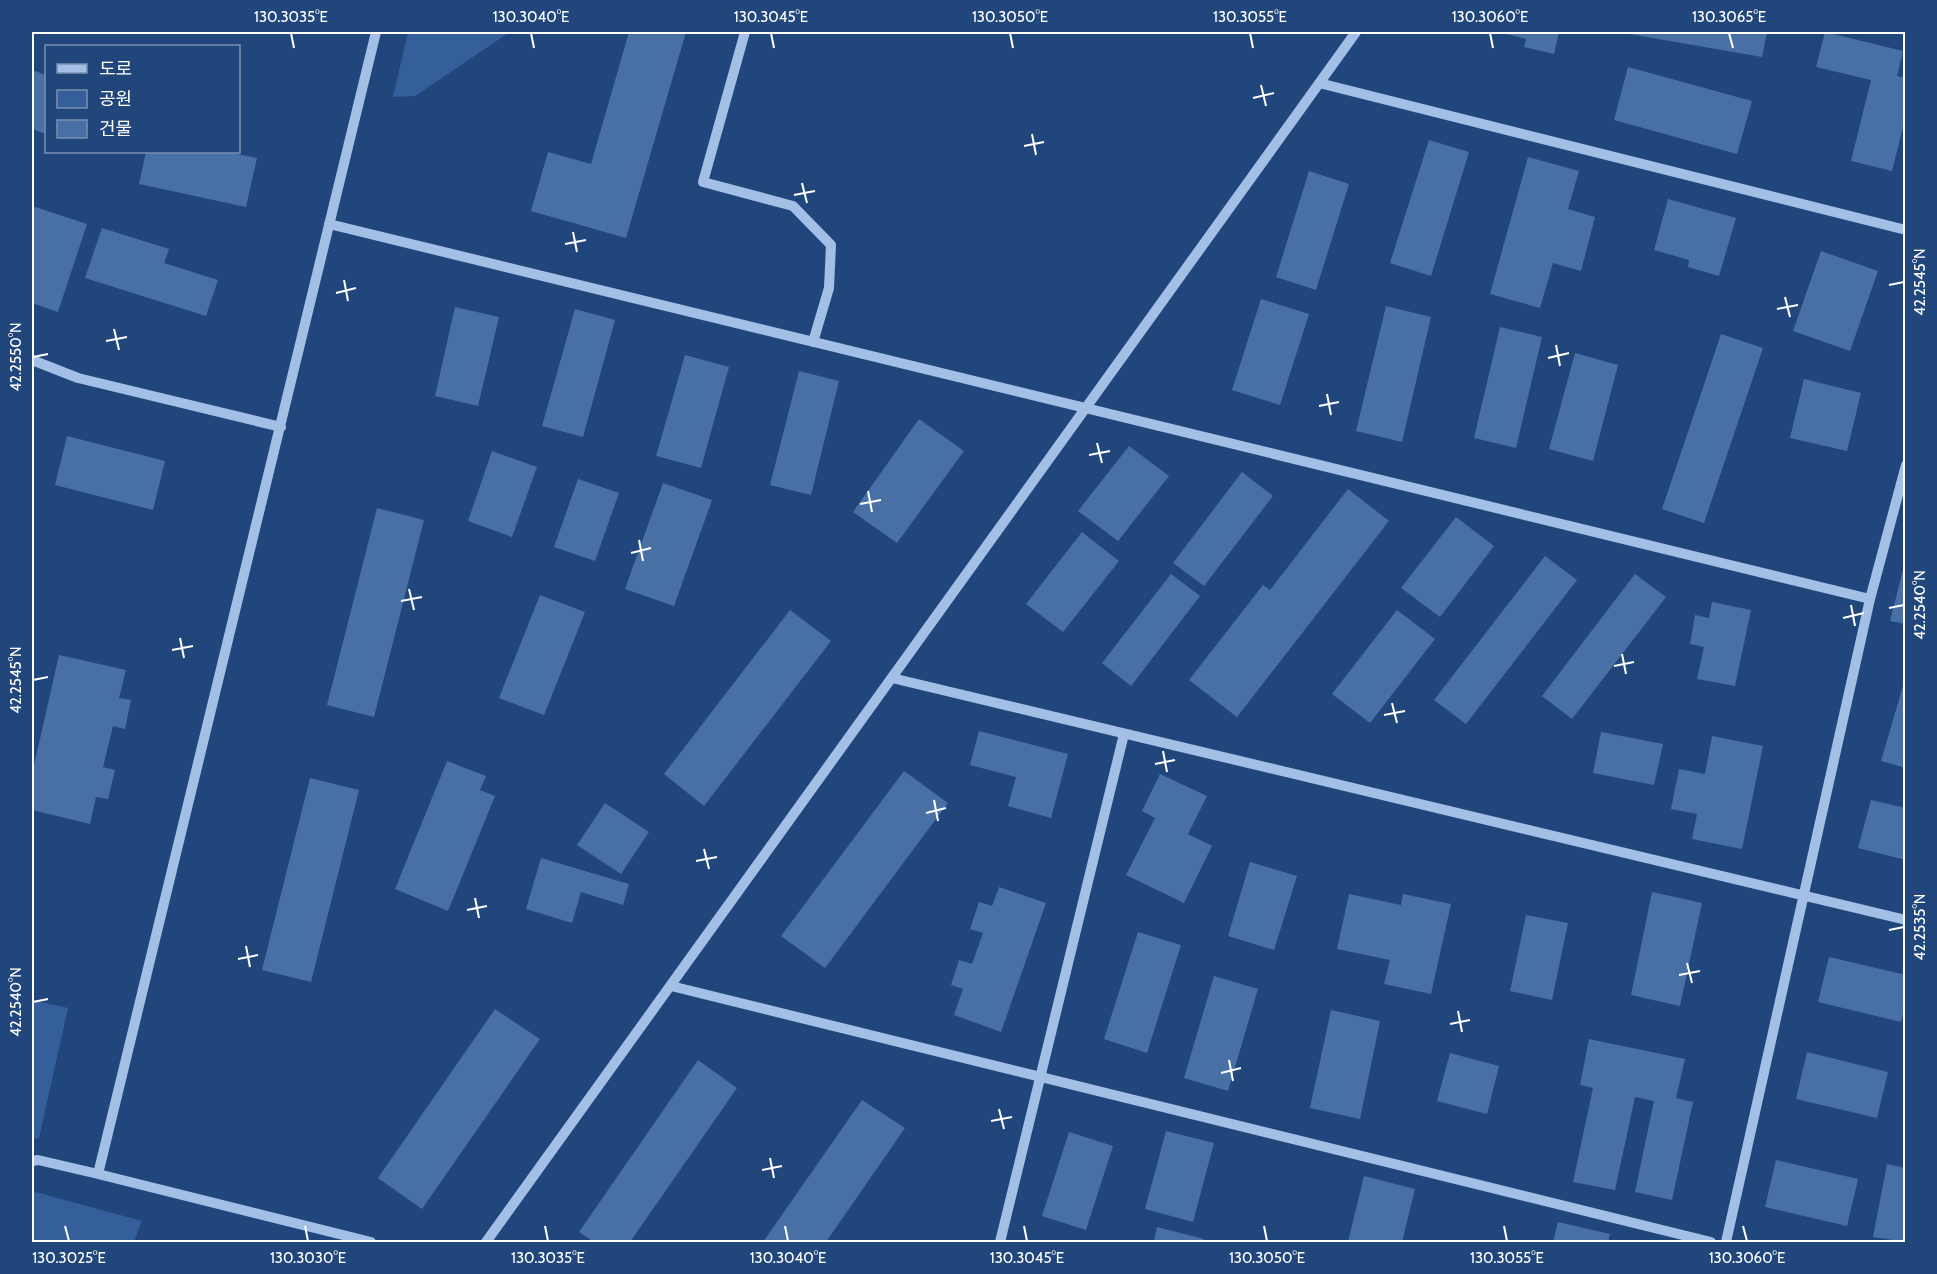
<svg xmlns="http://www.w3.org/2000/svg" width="1937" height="1274" font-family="Cabin,'Noto Sans KR',sans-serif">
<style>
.green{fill:#345f9a}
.building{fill:#4970a5}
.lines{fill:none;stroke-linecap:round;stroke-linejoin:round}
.minor{stroke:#a3bfe6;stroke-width:10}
.ticks{fill:none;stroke:#fff;stroke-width:2}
.neatline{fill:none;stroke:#fff;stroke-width:2}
.ticks-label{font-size:15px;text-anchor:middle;fill:#fff}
</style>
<rect width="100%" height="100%" fill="#21467c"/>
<path class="green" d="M 408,32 L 510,32 L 415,96 L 393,97 Z
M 32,1000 L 68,1008 L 39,1138 L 32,1140 Z
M 32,1191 L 142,1221 L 134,1242 L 32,1242 Z"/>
<path class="building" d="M 629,32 L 686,32 L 626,238 L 531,211 L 548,152 L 591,164 Z
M 1499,32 L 1559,32 L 1554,54 L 1524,47 L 1526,39 Z
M 1618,32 L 1767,32 L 1762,57 Z
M 1825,32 L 1903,51 L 1897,76 L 1906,78 L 1906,115 L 1892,171 L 1851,161 L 1871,80 L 1816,67 Z
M 1628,67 L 1752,101 L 1737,154 L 1614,120 Z
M 32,70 L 46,75 L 46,134 L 32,129 Z
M 1429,140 L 1469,152 L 1431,276 L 1390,263 Z
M 146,152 L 227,152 L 257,158 L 246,207 L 139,184 Z
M 1528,157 L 1579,171 L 1568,209 L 1595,217 L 1581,271 L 1553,263 L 1540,308 L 1490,294 Z
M 1309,171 L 1349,184 L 1316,290 L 1276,277 Z
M 1668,199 L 1736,218 L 1719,276 L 1688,267 L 1689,260 L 1654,250 Z
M 32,206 L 87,224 L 58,312 L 32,303 Z
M 102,228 L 169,249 L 164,263 L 218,280 L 206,316 L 85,278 Z
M 1821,251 L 1878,271 L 1850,351 L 1793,331 Z
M 1261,299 L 1309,314 L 1280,405 L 1232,390 Z
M 1386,306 L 1431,317 L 1402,442 L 1356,431 Z
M 455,307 L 499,317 L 478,406 L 435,396 Z
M 575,309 L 615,320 L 583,437 L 542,426 Z
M 1500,327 L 1542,337 L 1516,448 L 1474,438 Z
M 1721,334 L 1763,348 L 1704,523 L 1662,509 Z
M 1575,353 L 1618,365 L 1593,461 L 1549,449 Z
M 685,355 L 729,367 L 701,468 L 656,456 Z
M 799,371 L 839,381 L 811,495 L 770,485 Z
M 1804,379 L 1861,393 L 1847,451 L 1790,438 Z
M 919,419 L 964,451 L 897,543 L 853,512 Z
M 67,436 L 165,461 L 153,510 L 55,485 Z
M 1129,446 L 1169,476 L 1118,541 L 1078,511 Z
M 492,451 L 537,467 L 512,537 L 468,521 Z
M 1242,472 L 1273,496 L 1204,586 L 1173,563 Z
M 578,479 L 619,493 L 595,561 L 554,547 Z
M 663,483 L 712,500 L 674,606 L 625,589 Z
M 1348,489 L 1389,521 L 1237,717 L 1189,680 L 1263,585 L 1270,590 Z
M 377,508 L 424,520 L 374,717 L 327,705 Z
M 1456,517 L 1494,546 L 1440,617 L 1401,588 Z
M 1082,532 L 1119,561 L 1063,632 L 1026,604 Z
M 1545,556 L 1577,580 L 1466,724 L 1434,700 Z
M 1905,562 L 1906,562 L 1906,624 L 1890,621 Z
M 1171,574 L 1200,596 L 1131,686 L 1102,663 Z
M 1635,574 L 1666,597 L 1572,719 L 1542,696 Z
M 540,595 L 585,612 L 544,715 L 499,698 Z
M 1712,602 L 1751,610 L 1735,686 L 1697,679 L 1704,647 L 1690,644 L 1695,615 L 1709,618 Z
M 790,610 L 831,641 L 704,806 L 664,774 Z
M 1397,610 L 1435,639 L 1370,723 L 1332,694 Z
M 59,655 L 126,670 L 119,698 L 131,700 L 125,729 L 113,726 L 103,767 L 115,770 L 108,799 L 96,797 L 90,824 L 32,810 L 32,774 Z
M 1903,686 L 1906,686 L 1906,768 L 1881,761 Z
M 979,731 L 1068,754 L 1051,818 L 1008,806 L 1016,777 L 970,765 Z
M 1601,732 L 1663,744 L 1654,785 L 1593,773 Z
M 1712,736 L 1763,746 L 1742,849 L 1692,839 L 1697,814 L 1671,809 L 1679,769 L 1705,774 Z
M 447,761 L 486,776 L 480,790 L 495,796 L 448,911 L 395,889 Z
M 904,771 L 948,803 L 825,968 L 781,936 Z
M 1160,774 L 1207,796 L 1188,834 L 1212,846 L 1184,903 L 1126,875 L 1155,818 L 1142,811 Z
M 310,778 L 359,790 L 311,982 L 262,970 Z
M 1871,800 L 1906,808 L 1906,860 L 1858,848 Z
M 605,803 L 649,832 L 621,874 L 577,845 Z
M 541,858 L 629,884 L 623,905 L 581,892 L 572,923 L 526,909 Z
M 1250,862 L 1297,876 L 1274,950 L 1228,936 Z
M 999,887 L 1046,903 L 1001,1032 L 954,1015 L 963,989 L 951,985 L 959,960 L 972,964 L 983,933 L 970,929 L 979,902 L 992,906 Z
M 1652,892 L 1702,903 L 1680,1006 L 1631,995 Z
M 1349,894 L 1401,905 L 1403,894 L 1451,904 L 1431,994 L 1384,984 L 1390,960 L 1337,949 Z
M 1526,915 L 1568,923 L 1552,1000 L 1510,991 Z
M 1138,932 L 1181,945 L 1147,1053 L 1104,1039 Z
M 1829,957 L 1906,975 L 1906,1004 L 1901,1022 L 1818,1002 Z
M 1214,976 L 1258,989 L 1228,1091 L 1184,1078 Z
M 495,1009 L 540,1039 L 422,1209 L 378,1178 Z
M 1331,1010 L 1380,1021 L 1360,1119 L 1310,1108 Z
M 1589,1039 L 1685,1059 L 1676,1098 L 1693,1102 L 1672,1200 L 1635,1192 L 1654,1101 L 1635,1097 L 1615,1190 L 1573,1182 L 1593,1088 L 1580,1085 Z
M 1807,1052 L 1888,1072 L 1877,1118 L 1796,1099 Z
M 1450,1053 L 1499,1066 L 1487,1114 L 1437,1101 Z
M 698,1060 L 737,1088 L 630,1242 L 594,1242 L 579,1232 Z
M 862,1100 L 905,1128 L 826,1242 L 763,1242 Z
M 1166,1131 L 1214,1143 L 1193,1222 L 1145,1209 Z
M 1069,1132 L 1113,1146 L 1086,1230 L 1042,1216 Z
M 1776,1160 L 1858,1179 L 1847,1226 L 1765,1207 Z
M 1887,1164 L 1906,1168 L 1906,1242 L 1873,1237 Z
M 1364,1176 L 1415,1189 L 1402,1242 L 1348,1242 Z
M 1558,1222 L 1610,1234 L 1608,1242 L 1553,1242 Z
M 1157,1227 L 1204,1239 L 1203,1242 L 1154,1242 Z"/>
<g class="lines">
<path class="minor" d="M 745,32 L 703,182 L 793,206 L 831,245 L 829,288 L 813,342
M 1319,83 L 1906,230
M 329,224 L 1870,599
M 32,360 L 78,378 L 281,427
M 892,678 L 1906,920
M 671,986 L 1711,1242
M 32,1161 L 38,1160 L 98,1174
M 371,1242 L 98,1174 L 376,32
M 486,1242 L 1356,32
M 1000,1242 L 1124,734
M 1726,1242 L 1870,599 L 1906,465"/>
</g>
<path class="ticks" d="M 291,33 L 294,48M 531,33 L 534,48M 771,33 L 774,48M 1010,33 L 1013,48M 1250,33 L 1253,48M 1490,33 L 1493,48M 1729,33 L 1733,48M 1261,85 L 1266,106M 1253,98 L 1274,93M 1032,134 L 1036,155M 1024,146 L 1044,142M 802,183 L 807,203M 794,195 L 815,191M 573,232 L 577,252M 565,244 L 586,240M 344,280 L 348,301M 1889,285 L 1904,282M 336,293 L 356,288M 1785,297 L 1790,317M 1777,309 L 1798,305M 114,329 L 119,350M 106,341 L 127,337M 1556,345 L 1560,366M 33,357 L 48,354M 1548,358 L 1569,353M 1327,394 L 1331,415M 1319,406 L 1339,402M 1097,443 L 1102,463M 1089,455 L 1110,451M 868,491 L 872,512M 860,504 L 881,500M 639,540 L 643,561M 631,553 L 651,548M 409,589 L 414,610M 401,601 L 422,597M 1851,605 L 1855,626M 1889,608 L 1904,605M 1843,618 L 1864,613M 180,638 L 184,658M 172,650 L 193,646M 1622,654 L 1626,674M 1614,666 L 1634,662M 33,680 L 48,677M 1392,703 L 1397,723M 1384,715 L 1405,711M 1163,751 L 1167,772M 1155,764 L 1175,760M 934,800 L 938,821M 926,813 L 946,808M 704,849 L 709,869M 696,861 L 717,857M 475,898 L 479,918M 467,910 L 487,906M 1889,930 L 1904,927M 246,946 L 250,967M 238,959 L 258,955M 1687,963 L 1692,983M 1679,975 L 1700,971M 33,1002 L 48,999M 1458,1011 L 1462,1032M 1450,1024 L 1470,1020M 1229,1060 L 1233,1081M 1221,1073 L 1241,1068M 999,1109 L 1004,1129M 991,1121 L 1012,1117M 770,1158 L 774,1178M 762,1170 L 782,1166M 65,1226 L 69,1241M 305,1226 L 308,1241M 545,1226 L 548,1241M 785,1226 L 788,1241M 1024,1226 L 1027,1241M 1264,1226 L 1267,1241M 1504,1226 L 1507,1241M 1743,1226 L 1747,1241"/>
<rect width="1937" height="1274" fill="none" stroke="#21467c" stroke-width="66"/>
<rect x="45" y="45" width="195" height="108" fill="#21467c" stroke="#7a90b0" stroke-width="1.5"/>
<rect x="57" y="64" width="30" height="9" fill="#a3bfe6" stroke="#7a90b0" stroke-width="1.5"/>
<text x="99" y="75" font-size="18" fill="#ffffff">도로</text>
<rect x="57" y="90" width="30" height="18" fill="#345f9a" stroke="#7a90b0" stroke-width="1.5"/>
<text x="99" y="105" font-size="18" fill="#ffffff">공원</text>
<rect x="57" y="120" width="30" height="18" fill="#4970a5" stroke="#7a90b0" stroke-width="1.5"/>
<text x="99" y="135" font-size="18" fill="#ffffff">건물</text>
<rect x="33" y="33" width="1871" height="1208" class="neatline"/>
<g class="ticks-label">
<text x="291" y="22">130.3035°E</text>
<text x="531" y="22">130.3040°E</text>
<text x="771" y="22">130.3045°E</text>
<text x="1010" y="22">130.3050°E</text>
<text x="1250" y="22">130.3055°E</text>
<text x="1490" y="22">130.3060°E</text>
<text x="1729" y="22">130.3065°E</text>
<text transform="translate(1920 282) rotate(-90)" y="5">42.2545°N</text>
<text transform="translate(16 357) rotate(-90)" y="5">42.2550°N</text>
<text transform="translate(1920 605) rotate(-90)" y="5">42.2540°N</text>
<text transform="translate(16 680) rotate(-90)" y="5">42.2545°N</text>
<text transform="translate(1920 927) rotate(-90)" y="5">42.2535°N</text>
<text transform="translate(16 1002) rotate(-90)" y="5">42.2540°N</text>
<text x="69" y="1263">130.3025°E</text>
<text x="308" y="1263">130.3030°E</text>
<text x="548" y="1263">130.3035°E</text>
<text x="788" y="1263">130.3040°E</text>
<text x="1027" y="1263">130.3045°E</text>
<text x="1267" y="1263">130.3050°E</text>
<text x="1507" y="1263">130.3055°E</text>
<text x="1747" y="1263">130.3060°E</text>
</g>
</svg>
